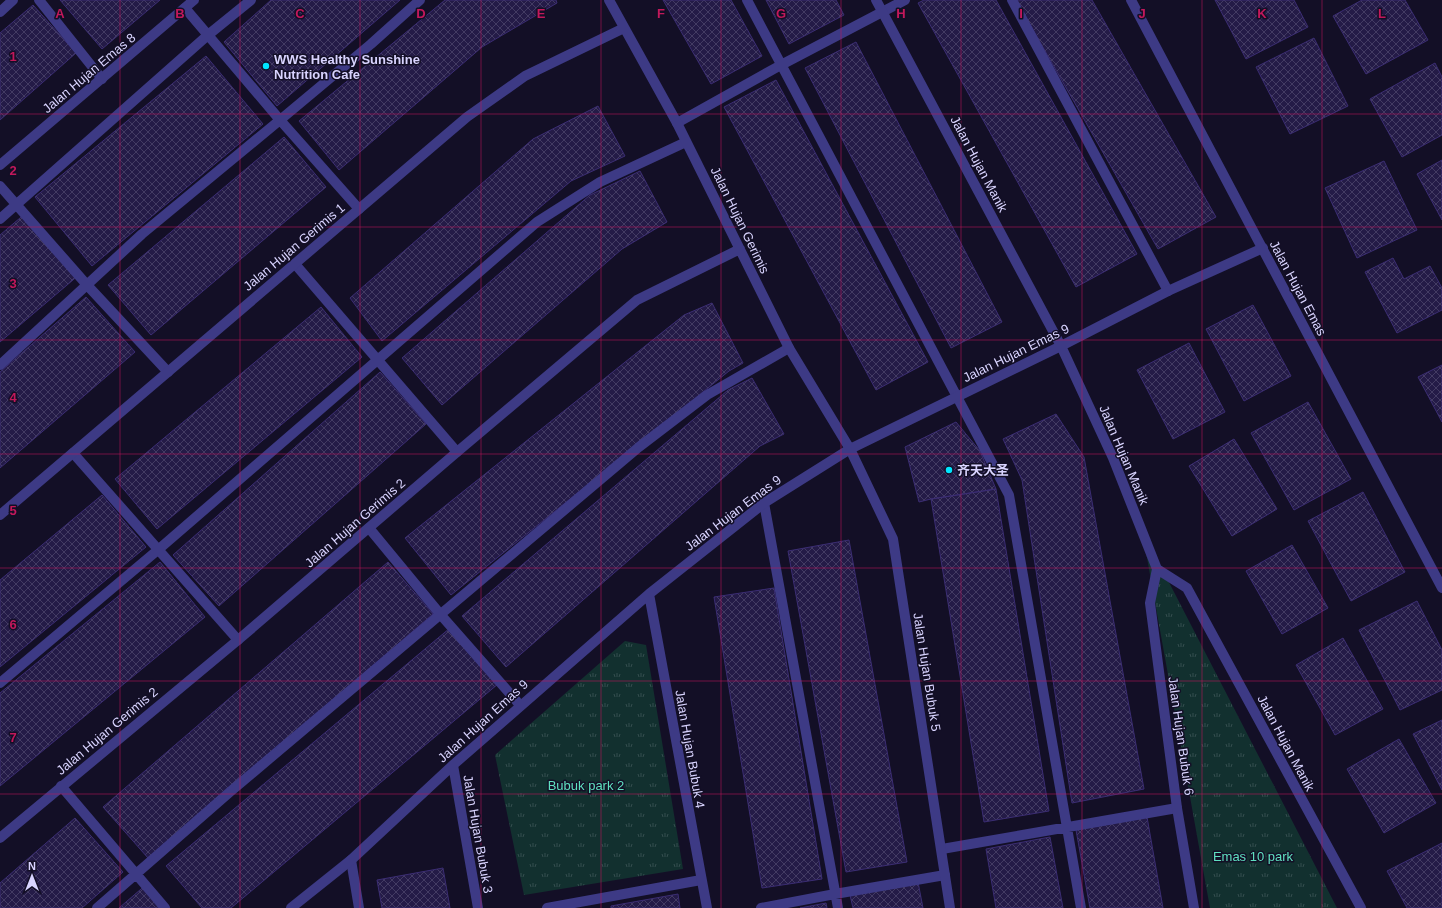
<svg xmlns="http://www.w3.org/2000/svg" width="1442" height="908" font-family="Arial,'Noto Sans SC',sans-serif">
<style>
.park{fill:url(#park-tufts)}
.building{fill:url(#building-cross-hatch);stroke:#3b2d73}
.lines{fill:none;stroke-linecap:round;stroke-linejoin:round}
.service{stroke:#3d3a85;stroke-width:10}
.minor{stroke:#3d3a85;stroke-width:10}
.tertiary{stroke:#3d3a85;stroke-width:10}
.grid{fill:none;stroke:#c2185b;stroke-width:1;stroke-opacity:0.55}
.poi-dot{fill:#00e5ff;stroke:#130f26;stroke-width:1.5}
.labels{text-anchor:middle;dominant-baseline:central;stroke-width:3;stroke-linejoin:round;paint-order:stroke}
.poi-label{font-size:13px;font-weight:bold;fill:#d9d4ff;stroke:#130f26;text-anchor:start}
.street-label{font-size:13px;fill:#d9d4ff;stroke:#130f26}
.park-label{font-size:13px;fill:#5fe0c0;stroke:#130f26}
.grid-label{font-size:13px;text-anchor:middle;font-weight:bold;fill:#c2185b;stroke:#130f26;stroke-width:3;stroke-linejoin:round;paint-order:stroke}
</style>
<defs>
<pattern id="park-tufts" width="24" height="20" patternUnits="userSpaceOnUse"><rect width="24" height="20" fill="#12302f"/><path d="M3 7l-1-3M5 7V3M7 7l1-3M15 17l-1-3M17 17v-4M19 17l1-3" fill="none" stroke="#344d4e"/></pattern>
<pattern id="building-cross-hatch" width="8" height="8" patternUnits="userSpaceOnUse"><rect width="8" height="8" fill="#241b47"/><path d="M0 0l8 8M0 8l8-8" fill="none" stroke="#433b63"/></pattern>
</defs>
<rect width="100%" height="100%" fill="#130f26"/>
<path class="park" d="M 1142,530 L 1337,908 L 1210,908 Z
M 625,641 L 646,645 L 683,869 L 524,895 L 495,755 Z"/>
<path class="building" d="M 60,0 L 160,0 L 102,49 Z
M 271,0 L 400,0 L 277,106 L 224,42 Z
M 445,0 L 556,0 L 557,3 L 482,47 L 339,170 L 299,121 Z
M 663,0 L 731,0 L 762,56 L 711,84 Z
M 766,0 L 836,0 L 844,15 L 789,44 Z
M 924,0 L 996,0 L 1137,254 L 1076,287 L 918,3 Z
M 1016,0 L 1092,0 L 1216,217 L 1158,249 Z
M 1215,0 L 1294,0 L 1308,27 L 1246,59 Z
M 1362,0 L 1405,0 L 1428,40 L 1366,74 L 1333,16 Z
M 33,5 L 76,53 L 0,120 L 0,33 Z
M 1314,38 L 1348,106 L 1290,134 L 1256,67 Z
M 856,42 L 1002,322 L 951,348 L 805,68 Z
M 206,56 L 263,124 L 92,266 L 35,197 Z
M 1435,63 L 1442,77 L 1442,135 L 1402,157 L 1370,99 Z
M 776,80 L 928,362 L 876,390 L 724,107 Z
M 598,106 L 625,156 L 571,181 L 382,341 L 350,298 L 533,139 Z
M 284,137 L 326,187 L 151,335 L 108,285 Z
M 1442,160 L 1442,220 L 1417,174 Z
M 1384,161 L 1417,230 L 1357,258 L 1325,188 Z
M 640,171 L 667,222 L 622,249 L 442,405 L 402,358 L 590,195 Z
M 27,212 L 80,274 L 0,342 L 0,235 Z
M 1393,258 L 1404,279 L 1430,266 L 1442,288 L 1442,310 L 1397,333 L 1365,272 Z
M 86,297 L 135,352 L 0,468 L 0,372 Z
M 712,303 L 743,363 L 729,371 L 451,595 L 405,538 L 684,315 Z
M 1253,305 L 1291,376 L 1244,401 L 1206,329 Z
M 321,307 L 362,357 L 157,529 L 115,479 Z
M 1189,343 L 1225,412 L 1173,439 L 1137,370 Z
M 1442,365 L 1442,422 L 1418,377 Z
M 380,372 L 426,424 L 219,606 L 173,555 Z
M 752,378 L 784,434 L 760,446 L 506,667 L 462,616 L 728,390 Z
M 1308,402 L 1351,479 L 1294,510 L 1251,433 Z
M 1056,414 L 1084,457 L 1144,789 L 1072,803 L 1022,480 L 1003,439 Z
M 956,422 L 980,451 L 996,489 L 931,499 L 919,502 L 905,447 Z
M 1234,439 L 1277,509 L 1232,536 L 1189,466 Z
M 996,489 L 1049,811 L 984,822 L 931,499 Z
M 1363,492 L 1405,572 L 1351,601 L 1308,521 Z
M 102,495 L 146,547 L 0,667 L 0,580 Z
M 849,540 L 907,862 L 846,872 L 788,551 Z
M 1292,545 L 1328,608 L 1282,634 L 1246,571 Z
M 160,562 L 205,617 L 0,786 L 0,693 Z
M 388,562 L 433,614 L 148,858 L 103,807 Z
M 774,588 L 822,879 L 762,888 L 714,597 Z
M 1417,601 L 1442,650 L 1442,690 L 1400,710 L 1359,630 Z
M 450,628 L 498,684 L 231,908 L 202,908 L 166,866 Z
M 1343,638 L 1383,709 L 1335,735 L 1296,665 Z
M 1442,720 L 1442,790 L 1413,734 Z
M 1399,739 L 1436,803 L 1384,833 L 1347,769 Z
M 1147,817 L 1163,908 L 1090,908 L 1076,830 Z
M 75,818 L 123,872 L 82,908 L 0,908 L 0,883 Z
M 1050,837 L 1063,908 L 996,908 L 986,849 Z
M 1442,843 L 1442,908 L 1407,908 L 1387,871 Z
M 443,868 L 450,908 L 382,908 L 377,880 Z
M 918,882 L 923,908 L 853,908 L 850,895 Z
M 148,883 L 170,908 L 119,908 Z
M 678,894 L 680,908 L 611,908 L 611,906 Z
M 826,903 L 827,908 L 800,908 Z"/>
<g class="lines">
<path class="service" d="M 39,0 L 102,79
M 747,0 L 1009,495 L 1081,908
M 1012,0 L 1168,291
M 185,8 L 280,120 L 359,209
M 0,12 L 13,0
M 677,123 L 781,65 L 905,0
M 0,186 L 87,285 L 168,372
M 0,219 L 208,35 L 251,0
M 295,264 L 457,452
M 0,365 L 142,234 L 280,120 L 371,44 L 420,0
M 73,453 L 238,640
M 764,503 L 838,908
M 369,528 L 440,614 L 520,705
M 0,683 L 159,549 L 537,222 L 600,182 L 686,142
M 61,786 L 165,908
M 942,849 L 1177,808
M 351,860 L 359,908
M 97,908 L 231,791 L 639,447 L 707,395 L 789,348
M 547,908 L 701,880
M 761,908 L 835,894 L 945,875"/>
<path class="minor" d="M 609,0 L 677,123 L 789,348 L 850,449 L 893,539 L 950,908
M 876,0 L 1061,346 L 1113,458 L 1157,569 L 1187,588 L 1361,908
M 0,165 L 194,0
M 0,515 L 467,117 L 525,76 L 624,28
M 1157,569 L 1150,603 L 1177,808 L 1194,908
M 649,594 L 707,908
M 453,765 L 478,908
M 0,838 L 238,640 L 457,452 L 637,300 L 740,249
M 291,908 L 351,860 L 453,765 L 649,594 L 764,503 L 850,449 L 1061,346 L 1168,291 L 1263,248"/>
<path class="tertiary" d="M 1131,0 L 1442,588"/>
</g>
<path class="grid" d="M 120,0 L 120,908M 240,0 L 240,908M 360,0 L 360,908M 481,0 L 481,908M 601,0 L 601,908M 721,0 L 721,908M 841,0 L 841,908M 961,0 L 961,908M 1082,0 L 1082,908M 1202,0 L 1202,908M 1322,0 L 1322,908M 0,114 L 1442,114M 0,227 L 1442,227M 0,340 L 1442,340M 0,454 L 1442,454M 0,568 L 1442,568M 0,681 L 1442,681M 0,794 L 1442,794"/>
<g class="poi-dot">
<circle cx="266" cy="66" r="4"/>
<circle cx="949" cy="470" r="4"/>
</g>
<g class="labels">
<g class="poi-label">
<text x="274" y="59">WWS Healthy Sunshine<tspan x="274" dy="15">Nutrition Cafe</tspan></text>
<text x="957" y="470">齐天大圣</text>
</g>
<g class="street-label">
<text transform="translate(89 73) rotate(-40)">Jalan Hujan Emas 8</text>
<text transform="translate(979 164) rotate(62)">Jalan Hujan Manik</text>
<text transform="translate(740 220) rotate(64)">Jalan Hujan Gerimis</text>
<text transform="translate(294 247) rotate(-40)">Jalan Hujan Gerimis 1</text>
<text transform="translate(1298 288) rotate(62)">Jalan Hujan Emas</text>
<text transform="translate(1016 353) rotate(-26)">Jalan Hujan Emas 9</text>
<text transform="translate(1124 455) rotate(67)">Jalan Hujan Manik</text>
<text transform="translate(733 513) rotate(-37)">Jalan Hujan Emas 9</text>
<text transform="translate(355 523) rotate(-41)">Jalan Hujan Gerimis 2</text>
<text transform="translate(927 672) rotate(81)">Jalan Hujan Bubuk 5</text>
<text transform="translate(483 721) rotate(-42)">Jalan Hujan Emas 9</text>
<text transform="translate(107 731) rotate(-40)">Jalan Hujan Gerimis 2</text>
<text transform="translate(1181 736) rotate(82)">Jalan Hujan Bubuk 6</text>
<text transform="translate(1286 743) rotate(62)">Jalan Hujan Manik</text>
<text transform="translate(690 749) rotate(80)">Jalan Hujan Bubuk 4</text>
<text transform="translate(478 834) rotate(80)">Jalan Hujan Bubuk 3</text>
</g>
<g class="park-label">
<text x="586" y="785">Bubuk park 2</text>
<text x="1253" y="856">Emas 10 park</text>
</g>
</g>
<g class="grid-label">
<text x="60" y="18">A</text>
<text x="180" y="18">B</text>
<text x="300" y="18">C</text>
<text x="421" y="18">D</text>
<text x="541" y="18">E</text>
<text x="661" y="18">F</text>
<text x="781" y="18">G</text>
<text x="901" y="18">H</text>
<text x="1021" y="18">I</text>
<text x="1142" y="18">J</text>
<text x="1262" y="18">K</text>
<text x="1382" y="18">L</text>
<text x="13" y="61">1</text>
<text x="13" y="175">2</text>
<text x="13" y="288">3</text>
<text x="13" y="402">4</text>
<text x="13" y="515">5</text>
<text x="13" y="629">6</text>
<text x="13" y="742">7</text>
</g>
<g transform="translate(32 876)" stroke="#130f26" stroke-width="3" paint-order="stroke">
<path d="M0-3L7 15L0 10L-7 15Z" fill="#d9d4ff"/>
<text y="-6" font-size="11" font-weight="bold" text-anchor="middle" fill="#d9d4ff">N</text>
</g>
</svg>
